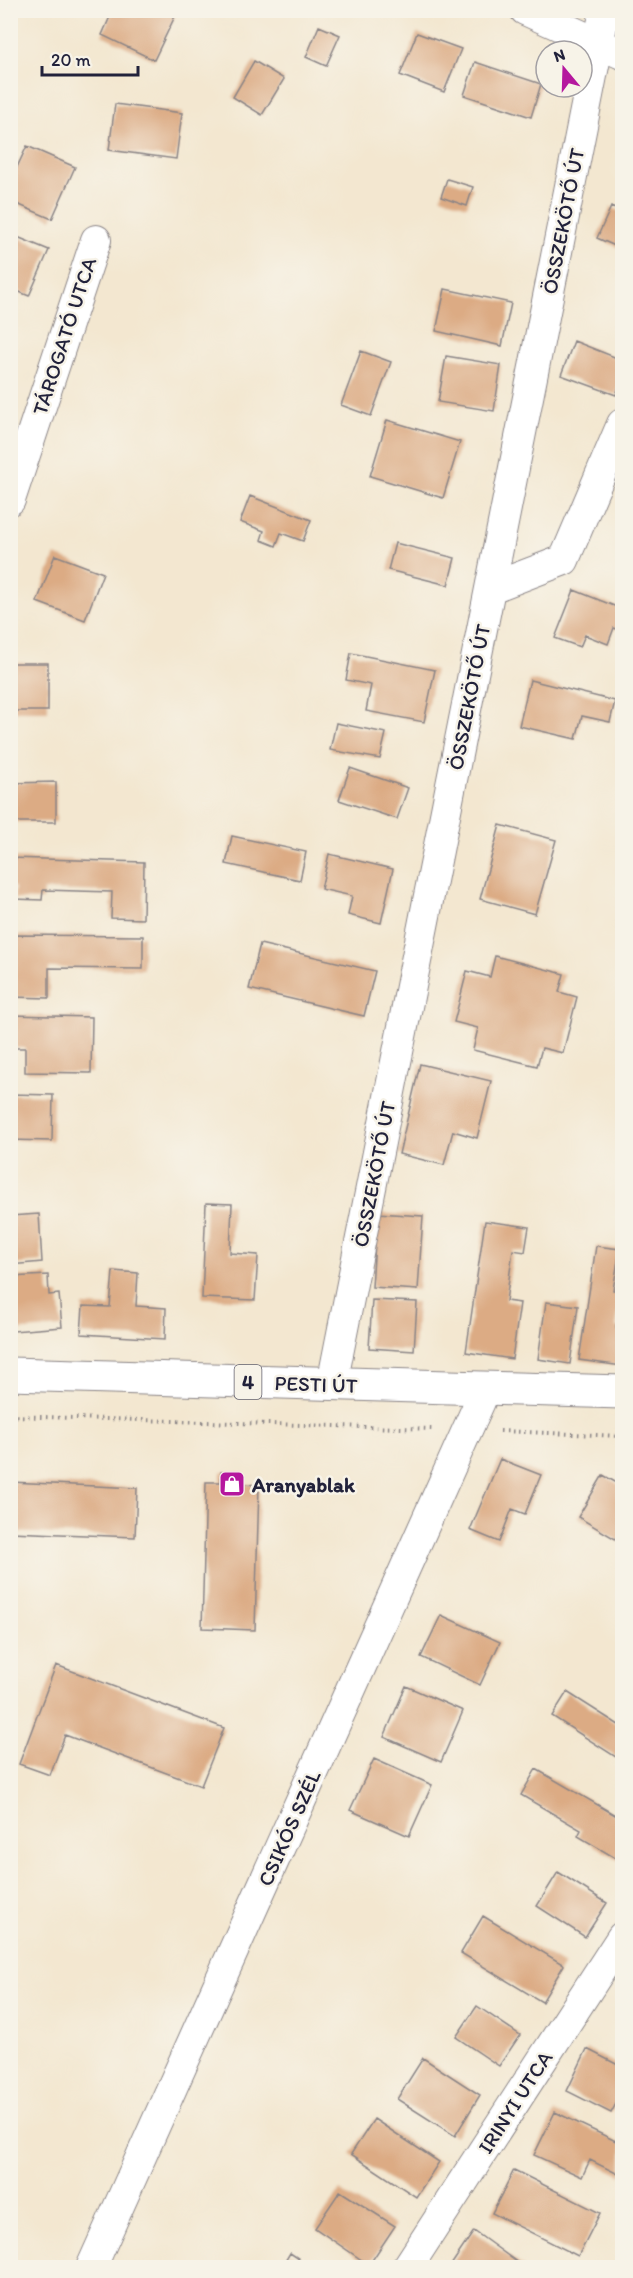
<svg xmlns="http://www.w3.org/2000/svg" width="633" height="2278" font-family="Itim,sans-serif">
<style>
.building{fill:#dcab84}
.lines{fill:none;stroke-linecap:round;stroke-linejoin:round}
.street-casing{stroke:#8a8486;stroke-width:32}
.primary-casing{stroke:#8a8486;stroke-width:35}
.path{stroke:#8a8486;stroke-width:4;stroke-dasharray:1.5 4.5;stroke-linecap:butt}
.street{stroke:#fff;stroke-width:30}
.primary{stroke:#fff;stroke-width:33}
.labels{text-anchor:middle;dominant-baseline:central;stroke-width:5;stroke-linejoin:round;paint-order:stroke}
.shield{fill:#f7f3e8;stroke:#62616f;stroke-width:1.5}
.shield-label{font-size:20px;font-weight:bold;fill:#22223b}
.street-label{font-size:21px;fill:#22223b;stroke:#f7f3e8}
.poi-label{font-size:21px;font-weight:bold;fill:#22223b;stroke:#f7f3e8;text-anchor:start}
</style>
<rect width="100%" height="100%" fill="#f7f3e8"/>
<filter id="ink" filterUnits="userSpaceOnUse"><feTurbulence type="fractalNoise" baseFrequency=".0167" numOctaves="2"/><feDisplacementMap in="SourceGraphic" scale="12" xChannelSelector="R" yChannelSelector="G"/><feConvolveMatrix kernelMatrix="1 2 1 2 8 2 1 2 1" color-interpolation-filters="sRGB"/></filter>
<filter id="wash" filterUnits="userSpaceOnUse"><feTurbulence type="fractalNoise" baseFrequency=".008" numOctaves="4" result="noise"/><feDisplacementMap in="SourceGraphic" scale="24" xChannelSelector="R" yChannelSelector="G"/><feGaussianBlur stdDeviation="1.35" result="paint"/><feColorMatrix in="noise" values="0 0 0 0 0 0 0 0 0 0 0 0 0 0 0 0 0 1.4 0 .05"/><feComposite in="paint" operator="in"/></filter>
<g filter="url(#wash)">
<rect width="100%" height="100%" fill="#f3e7d0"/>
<g id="blocks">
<path class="building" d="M 113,10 L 178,10 L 154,60 L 102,35 Z
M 319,26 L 340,35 L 326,66 L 306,57 Z
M 417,33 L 461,49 L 444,92 L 400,75 Z
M 254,61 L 284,79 L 262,115 L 233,97 Z
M 475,62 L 541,84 L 531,117 L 464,95 Z
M 115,104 L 182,113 L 176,159 L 109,150 Z
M 27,146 L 75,167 L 52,219 L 10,201 L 10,182 Z
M 447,179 L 473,187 L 467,206 L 441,197 Z
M 611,207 L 622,212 L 622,249 L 597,238 Z
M 10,234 L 49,250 L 29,296 L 10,288 Z
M 445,289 L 511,303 L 502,346 L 436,331 Z
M 574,341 L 622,360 L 622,378 L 616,395 L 561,375 Z
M 361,351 L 391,362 L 371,416 L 341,405 Z
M 446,356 L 501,365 L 494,411 L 438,402 Z
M 387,420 L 460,442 L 443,498 L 370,476 Z
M 250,496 L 311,520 L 303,541 L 281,533 L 276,546 L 261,540 L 264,531 L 240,522 Z
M 395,543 L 455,558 L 448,585 L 388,570 Z
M 55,555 L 103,573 L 85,620 L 37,602 Z
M 574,590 L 622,609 L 622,631 L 614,628 L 608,644 L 585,635 L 580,647 L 555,638 Z
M 351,653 L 435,670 L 424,722 L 366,711 L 371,685 L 346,680 Z
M 10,663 L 48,663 L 48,711 L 10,711 Z
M 530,680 L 615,701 L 610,722 L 582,716 L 576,739 L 519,726 Z
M 336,723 L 386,733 L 380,759 L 330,750 Z
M 350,768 L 408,788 L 397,819 L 339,800 Z
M 56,782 L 56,822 L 10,822 L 10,783 Z
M 500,825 L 556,840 L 535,914 L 480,899 Z
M 232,836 L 306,852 L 300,880 L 226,864 Z
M 329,854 L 393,869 L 381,923 L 348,915 L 352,896 L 321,889 Z
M 10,858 L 144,862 L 143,919 L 111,918 L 112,892 L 43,890 L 42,900 L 14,899 L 15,887 L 10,887 Z
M 10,935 L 143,936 L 143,969 L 49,968 L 49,998 L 10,997 Z
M 260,944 L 375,971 L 364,1016 L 249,989 Z
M 495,956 L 564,974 L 559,992 L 577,997 L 563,1053 L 542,1048 L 537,1066 L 473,1050 L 478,1028 L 454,1022 L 467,971 L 490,977 Z
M 10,1015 L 92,1017 L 91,1073 L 25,1072 L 25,1048 L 10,1048 Z
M 420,1064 L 491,1081 L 477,1138 L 453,1131 L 444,1165 L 399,1154 Z
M 10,1094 L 53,1095 L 52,1141 L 10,1140 Z
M 206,1203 L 232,1204 L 230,1253 L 258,1255 L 255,1300 L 202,1298 Z
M 377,1213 L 423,1216 L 418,1290 L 372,1287 Z
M 39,1214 L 42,1262 L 10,1265 L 10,1216 Z
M 485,1221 L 529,1227 L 525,1252 L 513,1250 L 506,1301 L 520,1303 L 512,1359 L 466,1352 Z
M 596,1246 L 620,1249 L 613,1290 L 622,1292 L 616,1327 L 622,1328 L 622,1366 L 579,1360 Z
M 113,1271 L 138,1273 L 136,1306 L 166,1308 L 165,1339 L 81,1334 L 83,1306 L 110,1307 Z
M 48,1275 L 49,1295 L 59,1294 L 62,1327 L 13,1331 L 10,1277 Z
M 372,1300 L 417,1302 L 414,1351 L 369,1348 Z
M 546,1302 L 578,1306 L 570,1364 L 538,1359 Z
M 500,1459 L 541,1475 L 525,1514 L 512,1509 L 499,1542 L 470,1530 Z
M 221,1472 L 243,1473 L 243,1484 L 259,1485 L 255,1630 L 202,1628 L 206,1482 L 221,1482 Z
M 603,1475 L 622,1486 L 622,1543 L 578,1517 Z
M 10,1482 L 137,1488 L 135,1537 L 10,1532 Z
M 441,1615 L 500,1642 L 480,1685 L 421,1657 Z
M 56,1665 L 224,1728 L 201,1786 L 65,1735 L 50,1775 L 19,1764 Z
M 406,1686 L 463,1711 L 441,1762 L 384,1737 Z
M 567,1692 L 622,1727 L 622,1761 L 552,1716 Z
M 374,1759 L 432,1785 L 409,1836 L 350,1810 Z
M 536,1769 L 622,1819 L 622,1862 L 578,1836 L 581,1830 L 521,1795 Z
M 558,1872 L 607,1903 L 585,1937 L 537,1906 Z
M 483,1916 L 564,1965 L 542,2002 L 461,1953 Z
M 477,2006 L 520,2035 L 499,2066 L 456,2037 Z
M 587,2049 L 622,2067 L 622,2100 L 619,2098 L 611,2113 L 567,2091 Z
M 423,2058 L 480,2095 L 455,2136 L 397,2099 Z
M 555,2112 L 622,2144 L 622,2176 L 590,2160 L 582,2177 L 534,2155 Z
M 374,2119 L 439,2162 L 416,2197 L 351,2154 Z
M 514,2170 L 600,2213 L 578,2256 L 492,2213 Z
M 340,2191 L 395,2226 L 369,2265 L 315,2228 Z
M 474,2231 L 525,2268 L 449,2268 Z
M 290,2253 L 313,2268 L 281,2268 Z"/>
</g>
</g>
<g filter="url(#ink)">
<use href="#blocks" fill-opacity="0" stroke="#8a8486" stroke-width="1.5"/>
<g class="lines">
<g class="street-casing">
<path id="street" d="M 525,10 L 622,54
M 10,500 L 96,240
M 491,588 L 564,560 L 622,424
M 332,1384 L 605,10
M 91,2268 L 486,1388
M 407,2268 L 622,1937"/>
</g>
<g class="primary-casing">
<path id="primary" d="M 10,1374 L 622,1392"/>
</g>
<path class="path" d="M 10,1416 L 433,1429
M 500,1431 L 622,1436"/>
<use href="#street" class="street"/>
<use href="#primary" class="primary"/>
</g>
</g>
<defs>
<g id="shop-square" transform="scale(1.35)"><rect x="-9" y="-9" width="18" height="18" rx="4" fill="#b5179e" stroke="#f7f3e8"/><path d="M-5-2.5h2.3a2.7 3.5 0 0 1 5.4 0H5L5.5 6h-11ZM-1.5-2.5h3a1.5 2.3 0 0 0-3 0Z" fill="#fff"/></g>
</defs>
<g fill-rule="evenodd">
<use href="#shop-square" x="232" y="1484"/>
</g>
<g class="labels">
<rect class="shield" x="234.5" y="1365" width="27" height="34" rx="4.5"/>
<g class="shield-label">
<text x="248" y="1382">4</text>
</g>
<g class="street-label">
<text transform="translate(563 221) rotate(-79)">ÖSSZEKÖTŐ ÚT</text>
<text transform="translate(64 336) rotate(-72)">TÁROGATÓ UTCA</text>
<text transform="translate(469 697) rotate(-79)">ÖSSZEKÖTŐ ÚT</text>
<text transform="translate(374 1174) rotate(-79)">ÖSSZEKÖTŐ ÚT</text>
<text transform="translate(316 1384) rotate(2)">PESTI ÚT</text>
<text transform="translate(289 1828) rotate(-66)">CSIKÓS SZÉL</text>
<text transform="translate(515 2102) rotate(-57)">IRINYI UTCA</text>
</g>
<g class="poi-label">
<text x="252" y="1484">Aranyablak</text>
</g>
</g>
<rect width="633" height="2278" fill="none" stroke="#f7f3e8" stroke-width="36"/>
<g transform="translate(564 69) rotate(341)"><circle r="28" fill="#f7f3e8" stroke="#a29fa3" stroke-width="1.5"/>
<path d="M0-4.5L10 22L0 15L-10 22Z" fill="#b5179e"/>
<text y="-9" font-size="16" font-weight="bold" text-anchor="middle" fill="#22223b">N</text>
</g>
<path d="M42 66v9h96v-9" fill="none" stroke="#22223b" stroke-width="3"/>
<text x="51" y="66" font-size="18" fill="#22223b" stroke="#f7f3e8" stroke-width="4.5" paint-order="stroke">20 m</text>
</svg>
